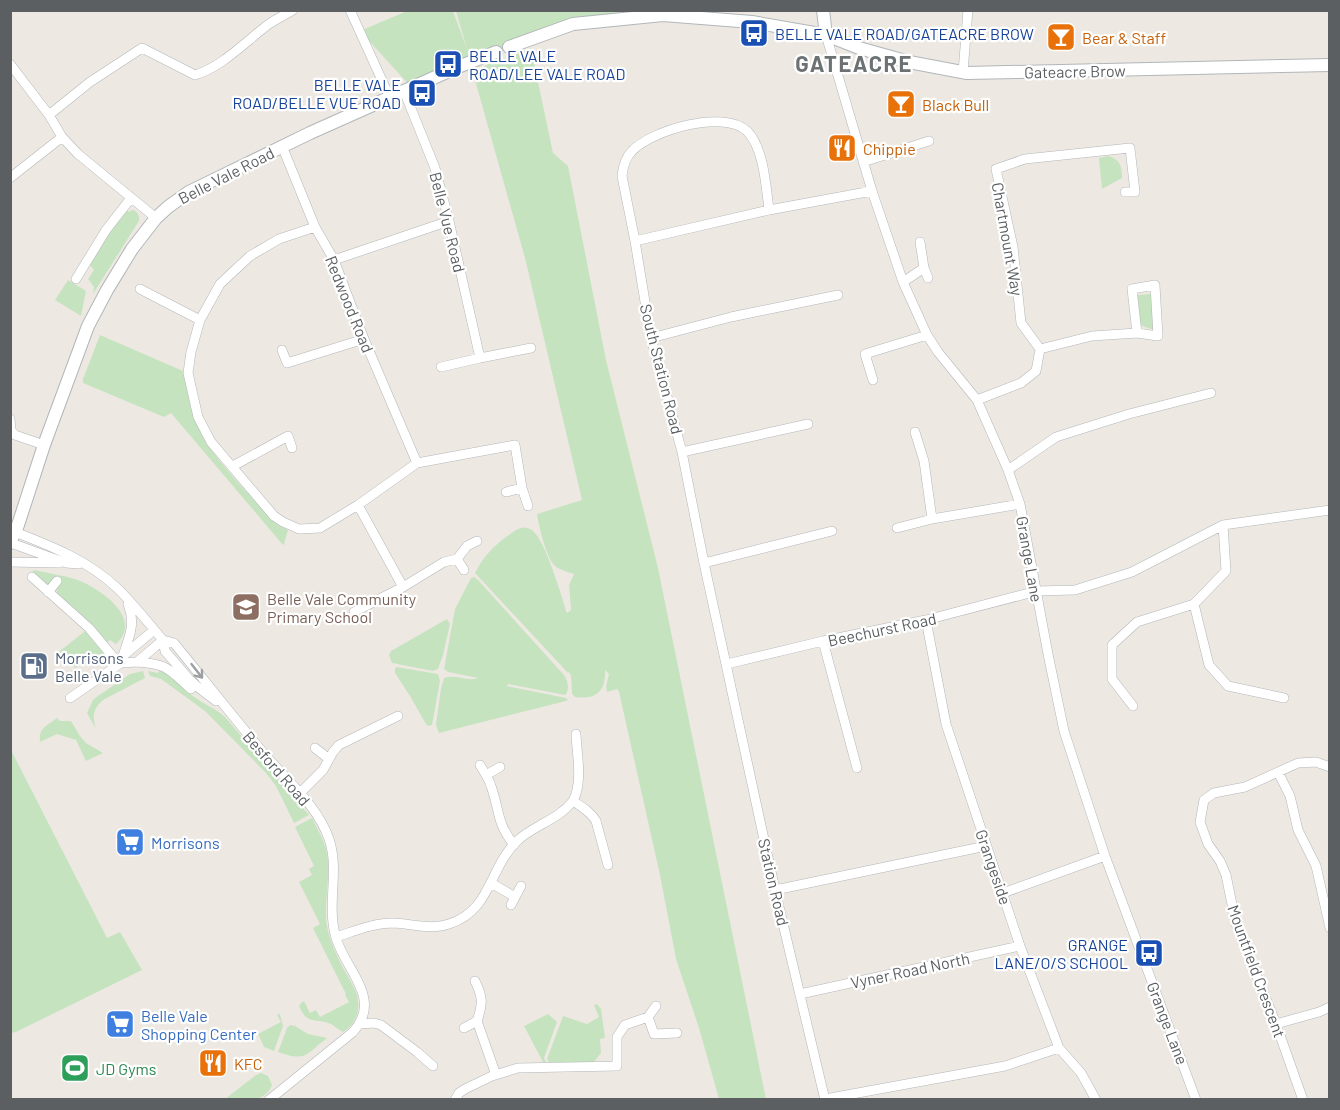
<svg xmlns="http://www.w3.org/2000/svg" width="1340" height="1110" font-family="Barlow,sans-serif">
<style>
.green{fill:#c6e3c0}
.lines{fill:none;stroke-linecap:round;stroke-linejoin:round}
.street-casing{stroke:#b3b6b9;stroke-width:10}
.secondary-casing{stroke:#b2b6b9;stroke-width:14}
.street{stroke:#fff;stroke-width:9}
.secondary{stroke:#fff;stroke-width:12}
.oneway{stroke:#9d9fa1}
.labels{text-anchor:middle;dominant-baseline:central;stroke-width:4.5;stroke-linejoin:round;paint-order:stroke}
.transit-label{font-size:16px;fill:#164399;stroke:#fff;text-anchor:start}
.food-label{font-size:16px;fill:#c56008;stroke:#fff;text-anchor:start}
.street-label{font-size:16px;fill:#5b5f62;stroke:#fff}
.education-label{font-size:16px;fill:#785e54;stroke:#fff;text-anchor:start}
.service-label{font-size:16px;fill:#4e5e75;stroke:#fff;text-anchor:start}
.shop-label{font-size:16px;fill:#366cbe;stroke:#fff;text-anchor:start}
.leisure-label{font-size:16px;fill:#27864d;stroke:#fff;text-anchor:start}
.district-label{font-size:22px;font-weight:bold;letter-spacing:1.5px;fill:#6c7174;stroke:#fff}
</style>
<rect width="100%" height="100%" fill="#ede9e2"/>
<path class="green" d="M 407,11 L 453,11 L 467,49 L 456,11 L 637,11 L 559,28 L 472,62 L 412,88 L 360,31 Z
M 531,49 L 553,153 L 568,166 L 606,360 L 658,568 L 766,1099 L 719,1099 L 699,1028 L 676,959 L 660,875 L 619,692 L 617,689 L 607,692 L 606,687 L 609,674 L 605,670 C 606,692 595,700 575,697 L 572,694 L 571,676 L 569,672 L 568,673 L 475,573 C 483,557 494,545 509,535 C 516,530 522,525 530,529 C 544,534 562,598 567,613 L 571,610 L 569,585 L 574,574 C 568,572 560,570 555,566 C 546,557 539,527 537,514 L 582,500 L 525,258 L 473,73 L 488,64 Z
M 1108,156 C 1120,159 1122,166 1122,178 L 1102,189 L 1099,158 Z
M 126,210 L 129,212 L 132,210 C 137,210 140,216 139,221 L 93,294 L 94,287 L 88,279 L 94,270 L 89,264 L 100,245 Z
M 68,280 L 86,291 L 81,316 L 55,300 Z
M 1151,294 L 1154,330 L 1140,325 L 1137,295 Z
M 100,335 L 183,371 C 187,389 190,408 197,425 C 211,457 247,491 270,518 L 278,525 L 288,530 L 284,544 L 283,545 L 171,413 L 164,417 L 83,383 L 83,379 Z
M 34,570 C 47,573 61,575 75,579 C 98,587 145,618 116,644 L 110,640 L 107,643 L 60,597 L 57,593 L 56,587 L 42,582 L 32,572 Z
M 474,577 L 478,580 L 564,675 C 568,681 570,690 565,695 L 508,684 L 507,686 L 566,698 L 568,700 L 566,701 L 439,733 L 436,725 L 441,688 L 444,678 C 456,674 467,682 478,678 L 448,672 L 444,669 L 455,609 L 471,578 Z
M 447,619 L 450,624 L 443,655 L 438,669 L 433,671 L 392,663 L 389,655 L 391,651 Z
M 85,631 L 104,653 L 104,657 L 101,661 L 91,660 L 85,665 L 82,663 L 75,668 L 68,658 L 59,663 L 55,655 Z
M 397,667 L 438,674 L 440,681 L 432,725 L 428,726 L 426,724 L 410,696 L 395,673 L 395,668 Z
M 160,670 C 174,676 180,688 193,696 C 203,704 215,708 225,717 L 309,815 L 294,823 L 276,786 L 266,773 L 205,711 L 161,679 L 150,676 L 148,671 L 158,673 Z
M 143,671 L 145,678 L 103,700 C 93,709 92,716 96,729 L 87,713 L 93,700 L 95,698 L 130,674 Z
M 57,718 L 60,721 L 71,721 L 80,736 L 86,743 L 103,753 L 86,761 L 76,740 L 57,734 L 40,742 C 38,728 47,726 57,718 Z
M 11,750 L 107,938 L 120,932 L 142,970 L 16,1032 L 11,1033 Z
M 312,818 C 319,832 327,845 328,861 C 330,887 321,912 330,938 C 335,953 342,967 350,980 C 353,987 358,993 358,1001 C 360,1014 354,1025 343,1032 C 339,1030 336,1027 331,1024 C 316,1017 308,1027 299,1006 L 301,1003 L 304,1001 L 310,1013 L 316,1010 L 320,1017 L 349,1002 L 345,995 L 346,994 L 313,928 L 320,924 L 299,882 L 312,875 L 309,869 L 314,866 L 295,827 Z
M 597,1004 L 601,1009 L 605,1038 L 600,1039 L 601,1053 L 594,1062 L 549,1062 L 547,1059 L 563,1016 L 587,1024 L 599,1017 L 594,1005 Z
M 280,1014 L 283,1026 L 274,1051 L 264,1047 L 258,1034 L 281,1022 L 277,1015 Z
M 548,1014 L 557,1022 L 544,1058 L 546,1062 L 543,1062 L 524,1026 Z
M 290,1025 L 295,1026 L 308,1034 L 327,1038 C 305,1055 306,1062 278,1052 L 287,1028 Z
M 261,1073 L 268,1076 L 272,1085 C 265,1104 242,1100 225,1099 L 256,1075 Z"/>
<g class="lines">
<g class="street-casing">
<path id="street" d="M 350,10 L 390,98
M 826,35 L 872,191 L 903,282 L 927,335 L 938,352 L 977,400 L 1008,470 L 1020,504 L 1048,654 L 1064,731 L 1105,856 L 1196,1100
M 10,64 L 49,115 L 62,137 L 78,154 L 156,218
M 963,72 L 968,10
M 404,91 L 435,168 L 449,221 L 480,358 L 531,348
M 49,115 L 90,82 L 142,48 L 195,75 C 222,67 246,41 269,24 C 276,19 285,15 293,10
M 282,146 L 315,227 L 334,260 L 364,339 L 417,463
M 863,162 L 929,141
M 10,178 L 62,137
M 315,227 L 279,239 L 250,256 L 220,284 L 200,320 L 191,352 L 188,373 L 198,417 L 211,442 L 274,516 L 283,522 L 299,529 L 320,528 L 358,505 L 417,463 L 515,445 L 522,488 L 506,492
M 635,241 L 622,176 C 623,166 625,158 632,151 C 652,130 724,109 747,131 C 764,148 766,187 769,210
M 920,242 L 924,268 L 928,278
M 334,260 L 449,221
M 76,279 L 106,230 L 131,198
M 903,282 L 924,268
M 140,289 L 200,320
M 651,338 L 731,317 L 838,295
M 1040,349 L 1021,323 L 1013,247 L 996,169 L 1025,159 L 1130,148 L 1135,192 L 1125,192
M 282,350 L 287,363 L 364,339
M 441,367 L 480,358
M 873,380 L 865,354 L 927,335
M 977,400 L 1021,383 L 1036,371 L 1040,349 L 1092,336 L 1137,333 L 1158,336 L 1155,285 L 1132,289 L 1137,333
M 10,419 L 11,430 L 15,435 L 44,445
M 915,432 L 924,461 L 932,519
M 682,452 L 808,424
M 233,466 L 288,436 L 292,448
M 1008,470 L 1056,437 L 1129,414 L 1211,393
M 522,488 L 528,506
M 358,505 L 403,587
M 897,528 L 932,519 L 1020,504
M 15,532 C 51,546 89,561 117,588 C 134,604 148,623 163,640 L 174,643 C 205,681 235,719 266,756 C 288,781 318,807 329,839 C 340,872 326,903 336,938 C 346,971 383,999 353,1032 L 269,1100
M 11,543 L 66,563 L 79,564
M 457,559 L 467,546 L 477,541
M 10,562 L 59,563
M 704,563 L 832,531
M 32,577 L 89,628 L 119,664
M 48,592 L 57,581
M 1194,604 L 1209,665 L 1228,686 L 1284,698
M 354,612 L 403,587 L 444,562 L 457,559 L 464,570
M 926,620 L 946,724 L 1020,946 L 1059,1048 L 1081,1073 L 1096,1100
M 163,640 L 165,651 L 189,679 L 199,688 L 216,701
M 823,641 L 857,768
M 123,656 C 129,636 136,625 128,604
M 137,662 C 169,664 168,669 191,689
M 121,663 L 137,662 L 163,640
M 727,664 L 823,641 L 926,620 L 1037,591 L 1075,590 L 1132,572 L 1223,525 L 1330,510
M 70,698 L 121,663 L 123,656 L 154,630
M 1133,706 L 1112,679 L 1112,645 L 1137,622 L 1194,604 L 1226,571 L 1223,525
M 315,748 L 329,759
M 480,765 C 484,772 489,779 491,786 C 500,811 496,822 514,845
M 1278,772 L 1290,796 L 1298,830 L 1316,866 L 1330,928
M 486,775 L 500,767
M 300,793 L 323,770 L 333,752 L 339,745 L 398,716
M 573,801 C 583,782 577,756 576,734
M 491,883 L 515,897
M 775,890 L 986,846
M 1003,893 L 1105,856
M 511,905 L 521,886
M 336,937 C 355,931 373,923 394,923 C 412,924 431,930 449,924 C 491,911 489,868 517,841 C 534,825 558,820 573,801 C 582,807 591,812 596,821 L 608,865
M 800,994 L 1020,946
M 648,1017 L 656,1006
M 477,1021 L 496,1075
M 359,1024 L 374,1023 L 381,1025 L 417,1052 L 433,1066
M 1276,1024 L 1319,1012 L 1330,1007
M 464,1028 L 477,1021 C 483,1004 483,997 475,981
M 825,1099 L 1005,1066 L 1059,1048
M 455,1100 L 459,1093 L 465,1089 L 492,1076 L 518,1068 L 617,1066 L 617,1037 L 625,1025 L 648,1017 L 654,1034 L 677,1033
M 825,1100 L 775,890 L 704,563 L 682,452 L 651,338 L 635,241 L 769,210 L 872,191
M 1303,1100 L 1276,1024 L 1236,924 L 1226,875 L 1220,861 L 1208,844 L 1200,822 L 1204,800 L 1214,793 L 1245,787 L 1298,763 L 1316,762 L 1330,767"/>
</g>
<g class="secondary-casing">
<path id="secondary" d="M 823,10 L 826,35
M 509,47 L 573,24 L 663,15 L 752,22 L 826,35 L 859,48 L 909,62 L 967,73 L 1330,65
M 10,543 L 18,525 L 44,445 L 88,326 L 107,290 L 132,249 L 156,218 L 168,207 L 189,192 L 310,133 L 458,67 L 496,52"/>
</g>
<use href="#street" class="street"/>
<use href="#secondary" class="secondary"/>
</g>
<defs><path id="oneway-shaft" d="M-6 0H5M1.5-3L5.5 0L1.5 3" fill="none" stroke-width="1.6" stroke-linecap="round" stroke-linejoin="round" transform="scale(1.5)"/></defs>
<use class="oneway" href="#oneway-shaft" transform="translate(197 671) rotate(52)"/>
<defs>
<g id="bus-square" transform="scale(1.5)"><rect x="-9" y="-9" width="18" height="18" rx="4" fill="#1a4fb4" stroke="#fff"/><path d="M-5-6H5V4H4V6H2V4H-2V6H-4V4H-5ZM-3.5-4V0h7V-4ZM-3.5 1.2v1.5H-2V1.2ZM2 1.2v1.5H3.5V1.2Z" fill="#fff"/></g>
<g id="bar-square" transform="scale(1.5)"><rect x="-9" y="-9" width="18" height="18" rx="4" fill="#e8710a" stroke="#fff"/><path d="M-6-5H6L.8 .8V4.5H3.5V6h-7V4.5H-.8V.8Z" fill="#fff"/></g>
<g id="restaurant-square" transform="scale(1.5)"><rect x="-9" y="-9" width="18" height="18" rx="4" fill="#e8710a" stroke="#fff"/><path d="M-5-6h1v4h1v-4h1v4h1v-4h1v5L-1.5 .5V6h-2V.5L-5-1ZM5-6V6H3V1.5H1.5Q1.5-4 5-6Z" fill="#fff"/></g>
<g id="school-square" transform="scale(1.5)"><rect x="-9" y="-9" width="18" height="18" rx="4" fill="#8d6e63" stroke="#fff"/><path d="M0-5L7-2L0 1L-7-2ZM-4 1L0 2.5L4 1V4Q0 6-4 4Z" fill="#fff"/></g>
<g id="fuel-square" transform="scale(1.5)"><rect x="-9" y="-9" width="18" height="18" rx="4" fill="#5c6f8a" stroke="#fff"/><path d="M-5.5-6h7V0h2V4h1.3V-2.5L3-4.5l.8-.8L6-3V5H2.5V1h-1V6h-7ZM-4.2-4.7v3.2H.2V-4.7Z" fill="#fff"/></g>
<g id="supermarket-square" transform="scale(1.5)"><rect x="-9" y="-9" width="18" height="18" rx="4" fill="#3f7fe0" stroke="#fff"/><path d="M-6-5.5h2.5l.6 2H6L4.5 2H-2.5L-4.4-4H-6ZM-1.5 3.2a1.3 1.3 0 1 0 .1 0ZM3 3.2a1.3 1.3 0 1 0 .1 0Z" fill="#fff"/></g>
<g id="stadium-square" transform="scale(1.5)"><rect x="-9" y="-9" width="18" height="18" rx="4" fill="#2e9e5b" stroke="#fff"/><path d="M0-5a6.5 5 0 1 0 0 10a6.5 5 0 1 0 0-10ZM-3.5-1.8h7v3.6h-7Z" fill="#fff"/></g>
</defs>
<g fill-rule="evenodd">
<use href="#bus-square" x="754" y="33"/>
<use href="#bar-square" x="1061" y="37"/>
<use href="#bus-square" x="448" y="64"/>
<use href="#bus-square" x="422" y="93"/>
<use href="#bar-square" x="901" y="104"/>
<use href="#restaurant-square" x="842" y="148"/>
<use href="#school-square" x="246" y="607"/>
<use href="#fuel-square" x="34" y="666"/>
<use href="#supermarket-square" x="130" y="842"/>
<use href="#bus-square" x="1149" y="953"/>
<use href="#supermarket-square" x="120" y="1024"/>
<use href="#restaurant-square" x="213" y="1063"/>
<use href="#stadium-square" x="75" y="1068"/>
</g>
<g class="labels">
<g class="transit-label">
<text x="775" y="33">BELLE VALE ROAD/GATEACRE BROW</text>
<text x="469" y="55">BELLE VALE<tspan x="469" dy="18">ROAD/LEE VALE ROAD</tspan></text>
<text x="401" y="84" text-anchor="end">BELLE VALE<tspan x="401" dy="18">ROAD/BELLE VUE ROAD</tspan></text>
<text x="1128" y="944" text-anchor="end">GRANGE<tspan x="1128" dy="18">LANE/O/S SCHOOL</tspan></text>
</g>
<g class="food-label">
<text x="1082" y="37">Bear &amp; Staff</text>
<text x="922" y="104">Black Bull</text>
<text x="863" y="148">Chippie</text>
<text x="234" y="1063">KFC</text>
</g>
<g class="street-label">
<text transform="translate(1075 71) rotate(-1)">Gateacre Brow</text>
<text transform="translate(226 175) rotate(-27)">Belle Vale Road</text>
<text transform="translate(448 222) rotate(76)">Belle Vue Road</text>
<text transform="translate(1008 239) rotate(80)">Chartmount Way</text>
<text transform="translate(350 304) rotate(68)">Redwood Road</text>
<text transform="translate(662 369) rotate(76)">South Station Road</text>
<text transform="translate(1030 559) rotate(80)">Grange Lane</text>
<text transform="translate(882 629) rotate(-12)">Beechurst Road</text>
<text transform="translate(277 768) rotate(49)">Besford Road</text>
<text transform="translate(994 867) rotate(71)">Grangeside</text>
<text transform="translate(774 882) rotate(77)">Station Road</text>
<text transform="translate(910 970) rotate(-12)">Vyner Road North</text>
<text transform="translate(1257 971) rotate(70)">Mountfield Crescent</text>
<text transform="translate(1168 1023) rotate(69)">Grange Lane</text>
</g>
<g class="education-label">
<text x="267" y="598">Belle Vale Community<tspan x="267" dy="18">Primary School</tspan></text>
</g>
<g class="service-label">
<text x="55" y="657">Morrisons<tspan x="55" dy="18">Belle Vale</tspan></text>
</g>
<g class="shop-label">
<text x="151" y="842">Morrisons</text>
<text x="141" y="1015">Belle Vale<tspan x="141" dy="18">Shopping Center</tspan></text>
</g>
<g class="leisure-label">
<text x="96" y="1068">JD Gyms</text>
</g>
<g class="district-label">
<text x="854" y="63">GATEACRE</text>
</g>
</g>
<rect width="1340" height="1110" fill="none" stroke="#5b5f62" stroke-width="24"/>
</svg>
